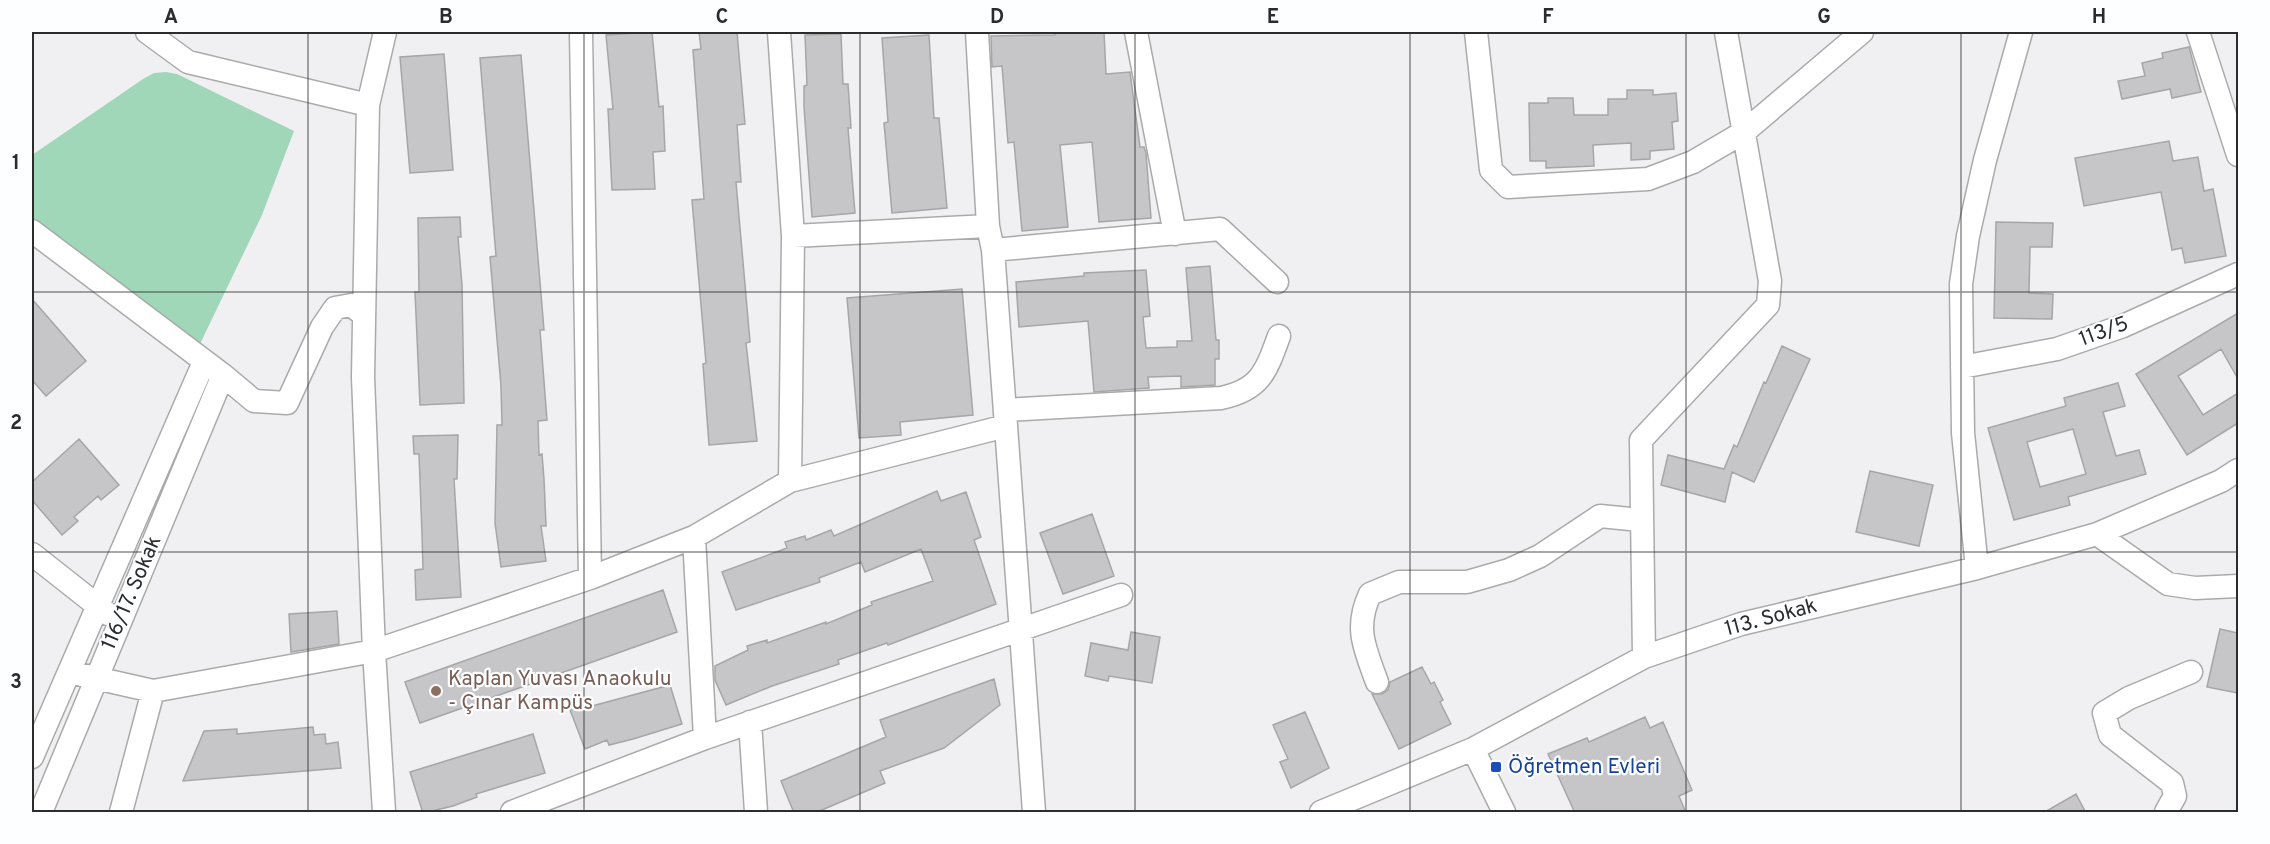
<svg xmlns="http://www.w3.org/2000/svg" width="2270" height="844" font-family="Overpass,sans-serif">
<style>
.green{fill:#a0d7b8}
.building{fill:#c6c6c8;stroke:#a6a6a7;stroke-width:1.5;fill-rule:evenodd}
.lines{fill:none;stroke-linecap:round;stroke-linejoin:round}
.street-casing{stroke:#aaaaab;stroke-width:25}
.street{stroke:#fff;stroke-width:22}
.grid{fill:none;stroke:#2c2c2d;stroke-width:1.5;stroke-opacity:0.55}
.education-dot{fill:#8d6e63;stroke:#fdfeff;stroke-width:2}
.transit-dot{fill:#1a4fb4;stroke:#fdfeff;stroke-width:2}
.labels{text-anchor:middle;dominant-baseline:central;stroke-width:4.5;stroke-linejoin:round;paint-order:stroke}
.street-label{font-size:21px;fill:#2c2c2d;stroke:#fdfeff}
.education-label{font-size:21px;fill:#785e54;stroke:#fdfeff;text-anchor:start}
.transit-label{font-size:21px;fill:#164399;stroke:#fdfeff;text-anchor:start}
.neatline{fill:none;stroke:#2c2c2d;stroke-width:2}
.grid-label{font-size:20px;text-anchor:middle;font-weight:bold;fill:#2c2c2d}
</style>
<rect width="100%" height="100%" fill="#f0f0f2"/>
<path class="green" d="M 166,72 L 177,74 L 294,131 L 262,215 L 200,344 L 32,225 L 32,155 L 143,79 L 154,73 Z"/>
<path class="building" d="M 652,32 L 659,107 L 663,106 L 665,151 L 653,152 L 655,189 L 612,190 L 608,109 L 613,109 L 606,35 Z
M 699,32 L 737,32 L 745,124 L 737,125 L 741,182 L 736,182 L 750,342 L 746,343 L 757,441 L 709,445 L 703,364 L 706,363 L 692,200 L 704,199 L 693,50 L 701,49 Z
M 1055,32 L 1104,32 L 1106,74 L 1130,72 L 1140,147 L 1144,147 L 1146,153 L 1151,218 L 1099,222 L 1092,142 L 1060,145 L 1068,227 L 1022,231 L 1014,142 L 1008,143 L 1002,66 L 992,67 L 991,36 L 1055,35 Z
M 841,34 L 843,84 L 848,84 L 851,128 L 848,128 L 855,213 L 812,217 L 804,107 L 804,86 L 807,85 L 805,35 Z
M 929,35 L 934,118 L 939,118 L 947,208 L 892,213 L 884,123 L 888,122 L 882,38 Z
M 2189,47 L 2201,92 L 2172,98 L 2170,89 L 2122,99 L 2118,81 L 2145,76 L 2142,63 L 2163,58 L 2162,53 Z
M 444,54 L 453,170 L 410,173 L 400,57 Z
M 521,55 L 544,330 L 540,330 L 547,420 L 538,421 L 539,455 L 542,454 L 544,479 L 546,526 L 541,526 L 546,561 L 501,567 L 495,523 L 497,425 L 502,425 L 501,386 L 490,257 L 496,256 L 480,58 Z
M 1627,90 L 1653,90 L 1653,95 L 1676,93 L 1678,121 L 1672,122 L 1674,149 L 1650,151 L 1650,159 L 1631,160 L 1631,143 L 1593,145 L 1594,166 L 1546,168 L 1546,161 L 1530,161 L 1529,103 L 1548,103 L 1548,98 L 1573,98 L 1574,115 L 1608,115 L 1608,99 L 1627,99 Z
M 2169,141 L 2173,161 L 2198,157 L 2204,191 L 2213,189 L 2226,256 L 2185,263 L 2182,248 L 2172,250 L 2161,192 L 2084,206 L 2075,158 Z
M 460,217 L 461,237 L 458,237 L 462,285 L 464,403 L 420,405 L 415,292 L 419,292 L 418,218 Z
M 1996,222 L 2053,223 L 2052,247 L 2030,247 L 2029,293 L 2053,294 L 2052,319 L 1994,318 Z
M 1210,266 L 1216,340 L 1219,340 L 1219,359 L 1215,359 L 1215,385 L 1181,387 L 1181,376 L 1148,377 L 1149,388 L 1094,392 L 1088,321 L 1019,327 L 1016,282 L 1084,276 L 1084,273 L 1146,270 L 1150,316 L 1143,317 L 1146,348 L 1177,347 L 1177,341 L 1192,341 L 1186,268 Z
M 962,289 L 973,415 L 900,422 L 901,435 L 859,438 L 847,298 Z
M 32,299 L 86,361 L 46,396 L 32,380 Z
M 2238,313 L 2238,379 L 2221,349 L 2178,376 L 2203,415 L 2238,393 L 2238,423 L 2187,455 L 2136,374 Z
M 1782,346 L 1810,359 L 1754,482 L 1732,472 L 1725,502 L 1661,485 L 1668,455 L 1724,469 L 1734,445 L 1737,447 L 1764,382 L 1766,383 Z
M 2118,383 L 2125,406 L 2103,412 L 2116,456 L 2139,450 L 2146,474 L 2068,497 L 2070,505 L 2014,520 L 1988,428 L 2066,406 L 2064,398 ZM 2073,429 L 2086,474 L 2040,487 L 2027,442 Z
M 458,435 L 457,479 L 454,479 L 461,597 L 416,600 L 415,570 L 423,569 L 422,534 L 419,454 L 414,454 L 413,436 Z
M 79,439 L 119,485 L 101,500 L 98,496 L 74,517 L 78,521 L 62,535 L 32,500 L 32,482 Z
M 1870,471 L 1933,485 L 1919,546 L 1856,532 Z
M 937,491 L 941,501 L 966,492 L 981,537 L 974,540 L 996,604 L 888,645 L 887,643 L 838,660 L 839,664 L 772,686 L 726,705 L 715,680 L 715,666 L 748,650 L 747,646 L 767,640 L 767,643 L 826,622 L 826,624 L 872,605 L 871,602 L 933,581 L 921,549 L 865,572 L 861,562 L 819,578 L 820,582 L 736,610 L 722,572 L 787,548 L 785,542 L 805,536 L 806,540 L 831,530 L 834,536 Z
M 1092,514 L 1114,576 L 1063,594 L 1040,533 Z
M 663,590 L 677,632 L 420,723 L 405,682 Z
M 337,611 L 339,644 L 291,652 L 289,614 Z
M 2220,629 L 2238,633 L 2238,693 L 2207,687 Z
M 1131,632 L 1160,637 L 1152,683 L 1109,676 L 1108,681 L 1085,676 L 1091,643 L 1128,650 Z
M 1422,667 L 1431,684 L 1434,682 L 1443,700 L 1440,702 L 1451,724 L 1399,749 L 1372,694 L 1382,694 L 1388,690 L 1390,682 Z
M 994,679 L 1000,705 L 944,748 L 880,771 L 885,783 L 815,813 L 794,813 L 781,781 L 886,737 L 880,720 Z
M 670,685 L 682,724 L 633,739 L 609,745 L 607,740 L 585,749 L 570,710 L 591,702 L 592,706 Z
M 1305,712 L 1329,768 L 1291,788 L 1280,762 L 1288,759 L 1273,725 Z
M 1645,717 L 1650,728 L 1663,722 L 1692,790 L 1679,796 L 1686,813 L 1575,813 L 1548,754 L 1587,738 L 1589,742 Z
M 313,727 L 314,735 L 325,734 L 326,744 L 338,742 L 341,768 L 183,781 L 204,731 L 237,729 L 237,734 Z
M 533,734 L 545,773 L 476,794 L 477,797 L 453,806 L 423,813 L 410,772 Z
M 2076,794 L 2086,813 L 2043,813 Z"/>
<g class="lines">
<g class="street-casing">
<path id="street" d="M 147,32 L 188,62 L 368,105
M 581,32 L 590,578
M 779,32 L 793,236 L 790,481
M 1136,32 L 1175,234
M 1476,32 L 1491,170 L 1508,187 L 1648,179 L 1693,162 L 1744,132 L 1862,32
M 2198,32 L 2238,155
M 32,231 L 223,375 L 254,401 L 287,403 L 322,327 L 335,308 L 351,305 L 364,315
M 793,236 L 988,226
M 993,250 L 1220,229 L 1277,282
M 1962,367 L 2057,349 L 2123,326 L 2238,274
M 1005,410 L 1221,398 C 1260,390 1266,372 1279,336
M 1006,426 L 1034,812
M 2097,534 L 2168,584 L 2195,588 L 2238,586
M 694,537 L 705,738
M 32,554 L 108,614
M 1977,568 L 1963,433 L 1961,284 L 1968,236 L 1985,160 L 2021,32
M 1644,657 L 1641,440 L 1768,305 L 1770,281 L 1726,32
M 69,672 L 153,691 L 374,651 L 590,578 L 694,537 L 790,481 L 1006,426 L 993,250 L 988,226 L 977,32
M 1377,682 C 1365,649 1354,628 1370,594 L 1399,582 L 1467,582 L 1509,570 L 1540,556 L 1600,516 L 1640,520
M 750,722 L 756,812
M 1473,749 L 1504,812
M 32,757 L 204,362
M 41,812 L 223,375
M 121,812 L 153,691
M 384,812 L 374,651 L 363,377 L 368,105 L 385,32
M 512,812 L 705,738 L 1121,595
M 1321,812 L 1473,749 L 1644,657 L 1741,624 L 1977,568 L 2097,534 L 2221,481 L 2238,470
M 2166,812 L 2175,796 L 2172,783 L 2110,735 L 2104,713 L 2129,698 L 2191,672"/>
</g>
<use href="#street" class="street"/>
</g>
<path class="grid" d="M 308,32 L 308,812M 584,32 L 584,812M 860,32 L 860,812M 1135,32 L 1135,812M 1410,32 L 1410,812M 1686,32 L 1686,812M 1961,32 L 1961,812M 32,292 L 2238,292M 32,552 L 2238,552"/>
<circle class="education-dot" cx="436" cy="691" r="6"/>
<rect class="transit-dot" x="1490" y="761" width="12" height="12" rx="3"/>
<g class="labels">
<g class="street-label">
<text transform="translate(2104 332) rotate(-20)">113/5</text>
<text transform="translate(132 593) rotate(-67)">116/17. Sokak</text>
<text transform="translate(1771 618) rotate(-15)">113. Sokak</text>
</g>
<g class="education-label">
<text x="448" y="679">Kaplan Yuvası Anaokulu<tspan x="448" dy="24">- Çınar Kampüs</tspan></text>
</g>
<g class="transit-label">
<text x="1508" y="767">Öğretmen Evleri</text>
</g>
</g>
<rect width="2270" height="844" fill="none" stroke="#fdfeff" stroke-width="66"/>
<rect x="33" y="33" width="2204" height="778" class="neatline"/>
<g class="grid-label">
<text x="171" y="23">A</text>
<text x="446" y="23">B</text>
<text x="722" y="23">C</text>
<text x="997" y="23">D</text>
<text x="1273" y="23">E</text>
<text x="1548" y="23">F</text>
<text x="1824" y="23">G</text>
<text x="2099" y="23">H</text>
<text x="16" y="169">1</text>
<text x="16" y="429">2</text>
<text x="16" y="688">3</text>
</g>
</svg>
